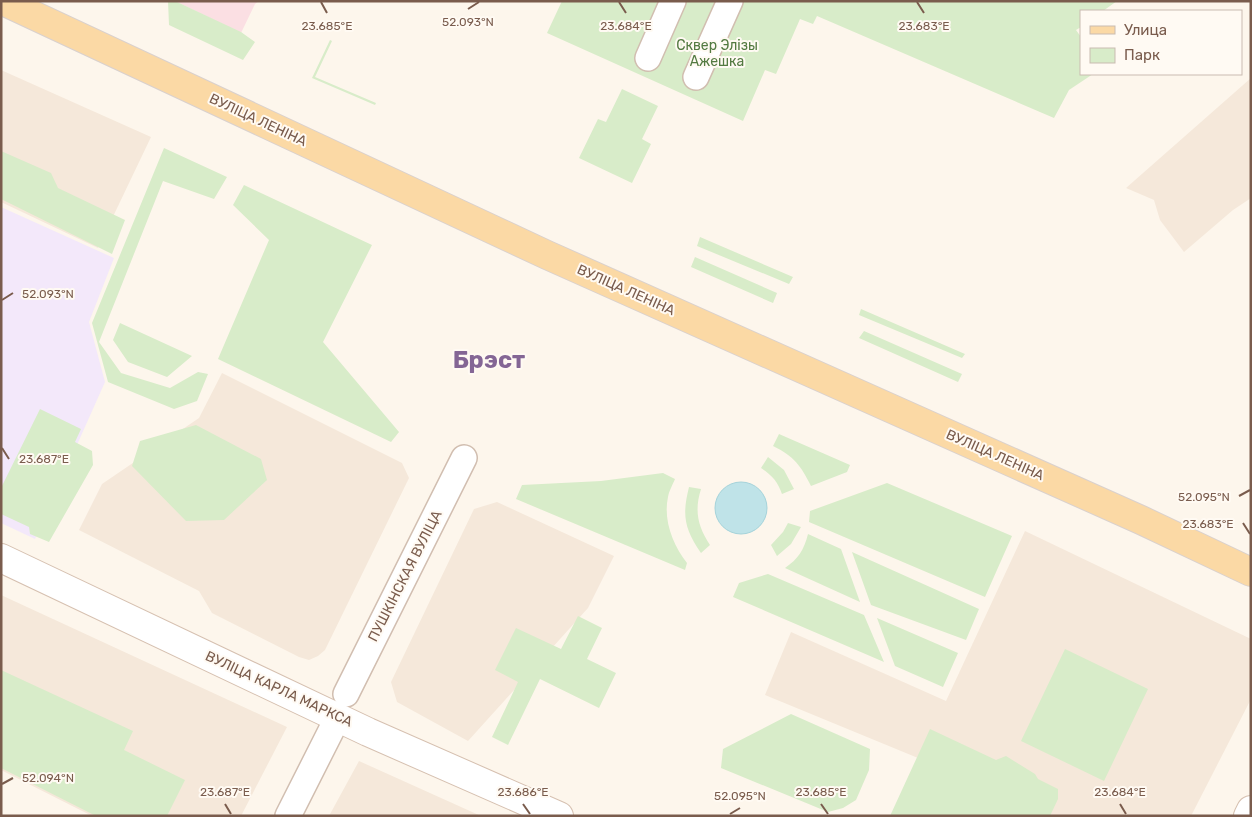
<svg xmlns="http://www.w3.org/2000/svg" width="1252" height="817" font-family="Rubik,sans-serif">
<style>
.residential{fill:#f5e8da}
.education{fill:#f3e8fa}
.medical{fill:#fbdfe3}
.green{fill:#d8ecc9}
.water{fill:#bfe3e8;stroke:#a5d3da}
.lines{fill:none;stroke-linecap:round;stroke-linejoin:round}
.street-casing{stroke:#d1beb0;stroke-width:28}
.secondary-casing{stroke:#d6c0b0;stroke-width:30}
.primary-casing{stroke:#dad1cd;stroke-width:30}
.street{stroke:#fff;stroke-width:25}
.secondary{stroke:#fff;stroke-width:28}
.primary{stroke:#fbd9a5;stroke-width:28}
.ticks{fill:none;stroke:#7a5c4d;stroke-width:2}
.labels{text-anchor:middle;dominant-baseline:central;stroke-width:4;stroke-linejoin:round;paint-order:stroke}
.park-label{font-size:14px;fill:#537a41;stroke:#fffaf3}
.street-label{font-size:14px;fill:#7a5c4d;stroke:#fffaf3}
.town-label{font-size:24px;font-weight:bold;fill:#846695;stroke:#fffaf3}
.ticks-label{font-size:12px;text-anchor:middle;fill:#7a5c4d;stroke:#fffaf3;stroke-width:4;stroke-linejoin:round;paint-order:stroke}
</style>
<rect width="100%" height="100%" fill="#fdf6ec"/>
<path class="residential" d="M 1,70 L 151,137 L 98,248 L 1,202 Z
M 1251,78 L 1251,198 L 1233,210 L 1184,252 L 1160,220 L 1154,200 L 1126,188 Z
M 222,373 L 402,463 L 409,478 L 325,650 L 318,656 L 309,660 L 299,657 L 212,613 L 199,591 L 79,530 L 102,484 L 199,418 Z
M 497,502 L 614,556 L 588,608 L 468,741 L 397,702 L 391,682 L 474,509 Z
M 1025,531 L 1251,639 L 1251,699 L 1191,816 L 933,816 L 952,772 L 765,695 L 791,632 L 946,701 Z
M 1,595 L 287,727 L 241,816 L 92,816 L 1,770 Z
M 359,761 L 481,816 L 329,816 Z"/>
<path class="education" d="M 1,207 L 114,258 L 89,322 L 105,382 L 35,539 L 1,523 Z"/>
<path class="medical" d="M 175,1 L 259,1 L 255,4 L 241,33 Z"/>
<path class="green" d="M 168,1 L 175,1 L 241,32 L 255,42 L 243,60 L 169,25 Z
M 562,1 L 1117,1 L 1103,11 L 1081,11 L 1081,27 L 1076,30 L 1081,37 L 1081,74 L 1093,74 L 1069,90 L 1054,118 L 817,16 L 813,24 L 800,19 L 776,74 L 765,70 L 743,121 L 547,33 Z
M 330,40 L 332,41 L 315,77 L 376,103 L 375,105 L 312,78 Z
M 622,89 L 658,106 L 642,139 L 651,144 L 632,183 L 579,158 L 598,119 L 606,122 Z
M 164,148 L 227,177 L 214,199 L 163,181 L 99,342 L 121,373 L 170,388 L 198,372 L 208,374 L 197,401 L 174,409 L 108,382 L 92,323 Z
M 1,151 L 51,173 L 58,188 L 125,220 L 112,254 L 1,199 Z
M 244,185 L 372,245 L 323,342 L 399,432 L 391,442 L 218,359 L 269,240 L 233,205 Z
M 700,237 L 793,277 L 789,284 L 697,246 Z
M 695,257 L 777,293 L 773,303 L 691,267 Z
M 861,309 L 965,354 L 962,358 L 859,315 Z
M 120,323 L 192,356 L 167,377 L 128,362 L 113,340 Z
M 864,331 L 962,374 L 958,382 L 859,338 Z
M 40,409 L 81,429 L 75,442 L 92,451 L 93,465 L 49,542 L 30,534 L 29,527 L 1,514 L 1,488 Z
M 196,425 L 261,459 L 267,480 L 224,520 L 186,521 L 132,466 L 140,441 Z
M 779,434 L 850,465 L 847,472 L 811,486 C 801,466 794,456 773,446 Z
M 768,457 L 784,470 L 794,489 L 782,494 C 778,482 772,475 761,468 Z
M 663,473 L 675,479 C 673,484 669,491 668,497 C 663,520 673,545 687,563 L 685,570 L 516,499 L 522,485 L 601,481 Z
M 887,483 L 1012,536 L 985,597 L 809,522 L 810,511 Z
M 689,487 L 701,489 C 694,511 698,527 710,545 L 701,553 C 684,528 682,515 689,487 Z
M 788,523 L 801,527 L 791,544 L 777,556 L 771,545 L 783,532 Z
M 808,534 L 841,549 L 860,602 L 785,568 C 798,559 804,550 808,534 Z
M 852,552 L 979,609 L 966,640 L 871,605 Z
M 768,574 L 864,615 L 884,662 L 733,597 L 739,583 Z
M 578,616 L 602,628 L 587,659 L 616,673 L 599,708 L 540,679 L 508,745 L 492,737 L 518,682 L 495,670 L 516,628 L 561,649 Z
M 877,618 L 958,653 L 943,687 L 895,666 Z
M 1065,649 L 1148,689 L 1104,781 L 1021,741 Z
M 1,670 L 133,731 L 124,750 L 185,780 L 167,816 L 96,816 L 1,768 Z
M 791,714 L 870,749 L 869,770 L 856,800 L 843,808 L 828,812 L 721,768 L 723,749 Z
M 930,729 L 996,760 L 1006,756 L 1035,774 L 1038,779 L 1058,789 L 1058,799 L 1050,816 L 890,816 Z"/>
<path class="water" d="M715 508a26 26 0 1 1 52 0a26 26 0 1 1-52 0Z"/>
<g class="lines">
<g class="street-casing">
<path id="street" d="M 648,58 L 673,1
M 696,77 L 730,1
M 346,694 L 464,458
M 288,816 L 338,717"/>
</g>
<g class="secondary-casing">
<path id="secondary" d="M 1,558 L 368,732 L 559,816
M 1248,816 L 1251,810"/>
</g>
<g class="primary-casing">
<path id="primary" d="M 3,1 L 547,255 L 1141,520 L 1251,572"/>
</g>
<use href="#street" class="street"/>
<use href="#secondary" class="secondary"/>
<use href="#primary" class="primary"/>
</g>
<path class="ticks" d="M 321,2 L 327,13M 619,2 L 626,13M 917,2 L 924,13M 468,9 L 479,2M 2,300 L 13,293M 2,448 L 9,459M 1239,496 L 1250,490M 1243,523 L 1250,534M 2,784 L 13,778M 225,804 L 231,814M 523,804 L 530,814M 821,804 L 828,814M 1120,804 L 1126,814M 730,814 L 740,808"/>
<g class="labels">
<g class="park-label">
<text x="717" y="45">Сквер Элізы<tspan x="717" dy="16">Ажешка</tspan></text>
</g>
<g class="street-label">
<text transform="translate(258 120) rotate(25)">ВУЛІЦА ЛЕНІНА</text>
<text transform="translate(626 290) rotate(24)">ВУЛІЦА ЛЕНІНА</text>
<text transform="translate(995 455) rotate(24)">ВУЛІЦА ЛЕНІНА</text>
<text transform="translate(405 576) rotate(-63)">ПУШКІНСКАЯ ВУЛІЦА</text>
<text transform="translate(279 689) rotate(25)">ВУЛІЦА КАРЛА МАРКСА</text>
</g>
<g class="town-label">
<text x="489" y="360">Брэст</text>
</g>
</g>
<g class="ticks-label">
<text x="468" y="26">52.093°N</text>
<text x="327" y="30">23.685°E</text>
<text x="626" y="30">23.684°E</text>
<text x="924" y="30">23.683°E</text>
<text x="48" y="298">52.093°N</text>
<text x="44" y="463">23.687°E</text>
<text x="1204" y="501">52.095°N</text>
<text x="1208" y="528">23.683°E</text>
<text x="48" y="782">52.094°N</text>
<text x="225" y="796">23.687°E</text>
<text x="523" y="796">23.686°E</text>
<text x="821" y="796">23.685°E</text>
<text x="1120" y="796">23.684°E</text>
<text x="740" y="800">52.095°N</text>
</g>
<rect width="1252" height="817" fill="none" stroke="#7a5c4d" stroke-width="5"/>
<rect x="1080" y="10" width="162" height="65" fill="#fffaf3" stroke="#cabbb1"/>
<rect x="1090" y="26" width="25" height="8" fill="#fbd9a5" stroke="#cabbb1"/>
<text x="1124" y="35" font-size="15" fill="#7a5c4d">Улица</text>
<rect x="1090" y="48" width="25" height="15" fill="#d8ecc9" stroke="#cabbb1"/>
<text x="1124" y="60" font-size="15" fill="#7a5c4d">Парк</text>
</svg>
